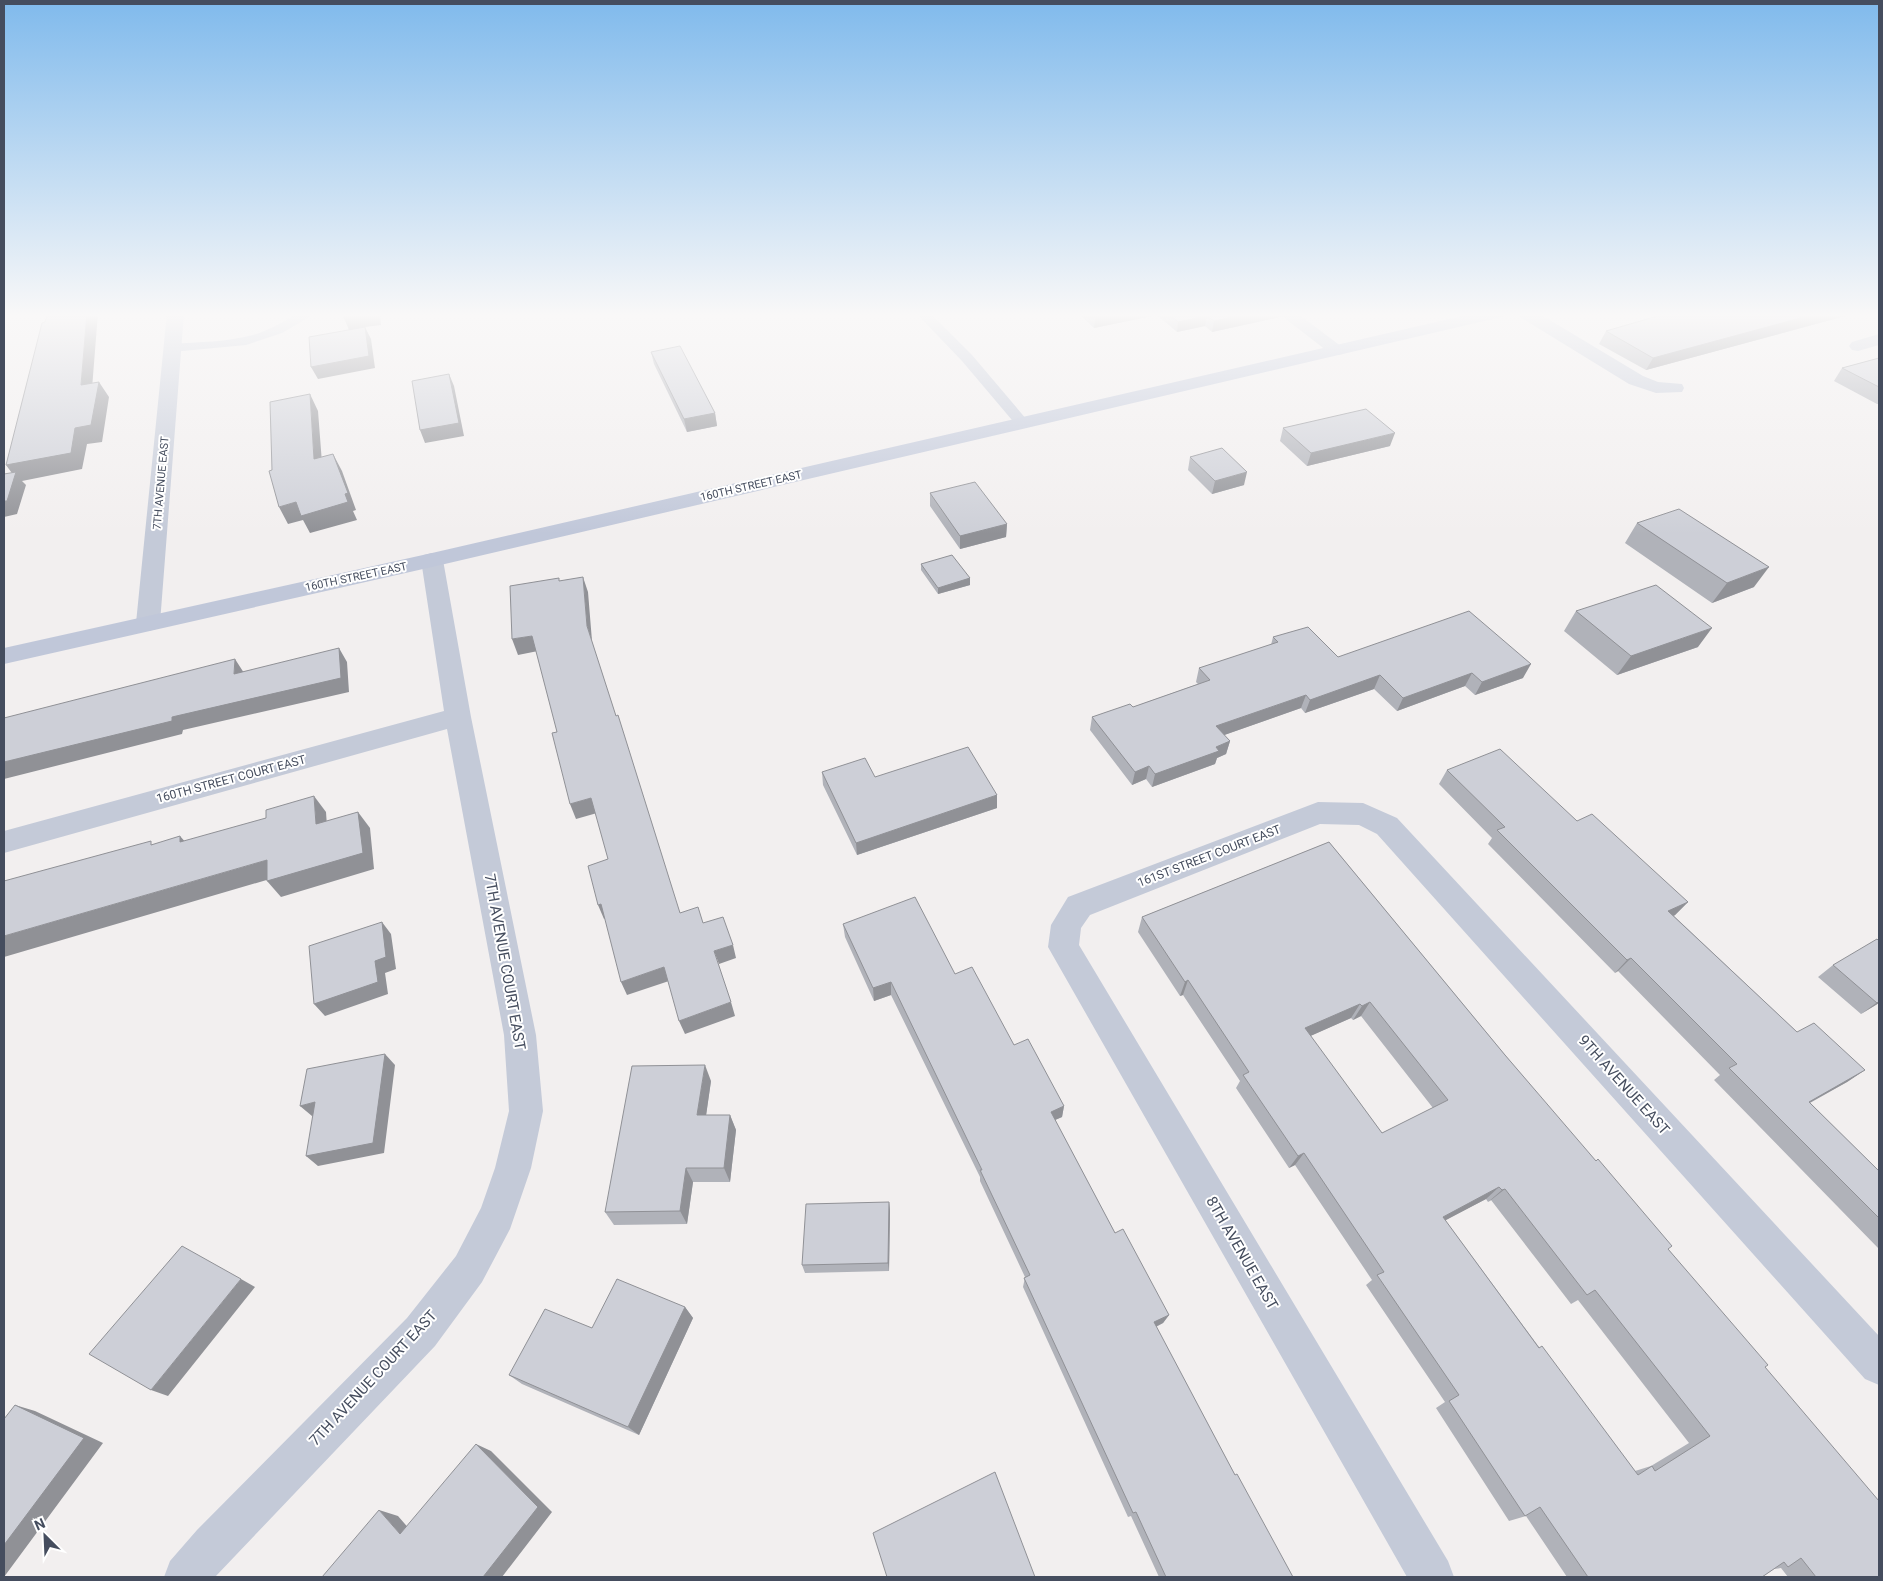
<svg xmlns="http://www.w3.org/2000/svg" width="1883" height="1581" font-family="Roboto,sans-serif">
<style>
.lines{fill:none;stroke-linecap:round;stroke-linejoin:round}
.lane{fill:#c4cad8;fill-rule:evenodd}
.street{fill:#c4cad8;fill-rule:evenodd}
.secondary{fill:#c0c7d9;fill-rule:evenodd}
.wall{fill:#b0b2b9;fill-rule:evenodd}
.shaded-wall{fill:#909196}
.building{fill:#cdcfd7;stroke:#909196;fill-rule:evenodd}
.labels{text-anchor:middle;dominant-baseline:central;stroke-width:4;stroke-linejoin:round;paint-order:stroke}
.far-street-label{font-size:11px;fill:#454d5e;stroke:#fff}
.street-label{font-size:12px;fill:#454d5e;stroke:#fff}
.near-street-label{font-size:15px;fill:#454d5e;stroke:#fff}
</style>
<rect width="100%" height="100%" fill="#f2efef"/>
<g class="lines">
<path class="lane" d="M 299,313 L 316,313 L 282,333 L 246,345 L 172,352 L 165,348 L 172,344 C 199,342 227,342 253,335 C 270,330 284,321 299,313 Z
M 916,313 L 930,313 L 972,355 L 1027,420 L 1030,423 L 1027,426 L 1017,426 L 962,361 Z"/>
<path class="street" d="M 167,313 L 184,313 L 160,623 L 156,629 L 148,631 L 140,629 L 136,623 Z
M 1278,313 L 1297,313 L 1346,350 L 1343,354 L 1337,355 L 1331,354 Z
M 1518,313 L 1538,313 L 1643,376 L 1658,382 L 1682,384 L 1684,388 L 1682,392 L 1656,393 L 1629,384 L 1520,317 Z
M 1879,334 L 1879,345 L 1858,351 L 1852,350 L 1849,346 L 1852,342 Z
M 432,553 L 440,555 L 443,560 L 471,717 L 536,1035 L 543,1111 L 531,1168 L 510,1229 L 482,1282 L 435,1346 L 215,1577 L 164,1577 L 170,1561 L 197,1530 L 407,1318 L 456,1256 L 481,1208 L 495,1168 L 509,1111 L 504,1035 L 447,729 L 4,853 L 4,831 L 444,711 L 421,560 L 424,555 Z
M 1318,802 L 1363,803 L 1397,818 L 1879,1336 L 1879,1385 L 1865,1379 L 1377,834 L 1359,825 L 1320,824 L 1090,915 L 1081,928 L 1079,945 L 1448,1561 L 1454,1577 L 1407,1577 L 1048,947 L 1051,925 L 1068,897 Z"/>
<path class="secondary" d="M 1475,313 L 1505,313 L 1503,317 L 1497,318 L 432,567 L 4,664 L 4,648 L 432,553 Z"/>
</g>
<path class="wall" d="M 1078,313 L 1281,313 L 1280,317 L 1212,332 L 1205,326 L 1177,332 L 1157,315 L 1094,328 Z
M 1856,313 L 1646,370 L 1599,344 L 1606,331 Z
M 651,352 L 715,413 L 717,426 L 687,432 L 654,364 Z
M 1879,358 L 1879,404 L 1877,404 L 1834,381 L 1842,368 Z
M 1283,428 L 1390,446 L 1307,466 L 1280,441 Z
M 1190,457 L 1244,485 L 1212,494 L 1188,470 Z
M 930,493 L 1007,524 L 1006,537 L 960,549 L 930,506 Z
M 1637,523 L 1754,587 L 1712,603 L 1625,543 Z
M 921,564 L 970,578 L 970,585 L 938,594 L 921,570 Z
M 1576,611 L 1698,647 L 1617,675 L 1564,631 Z
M 1273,637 L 1338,657 L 1523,678 L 1475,695 L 1465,686 L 1397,711 L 1374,689 L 1305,713 L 1301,708 L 1224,735 L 1230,741 L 1226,754 L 1217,758 L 1215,764 L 1152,787 L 1146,779 L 1132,785 L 1090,730 L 1092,717 L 1133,707 L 1198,684 L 1196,682 L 1199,668 L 1271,645 Z
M 1447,770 L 1577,821 L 1688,902 L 1674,916 L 1797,1032 L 1865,1070 L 1847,1082 L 1810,1103 L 1879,1171 L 1879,1249 L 1714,1080 L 1720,1075 L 1618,971 L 1615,973 L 1488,844 L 1492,838 L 1439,784 Z
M 822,772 L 875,777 L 997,795 L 997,808 L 857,855 L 823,785 Z
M 1329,842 L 1505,1055 L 1668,1249 L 1765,1367 L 1879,1577 L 1788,1577 L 1781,1568 L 1774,1569 L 1762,1577 L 1567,1577 L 1526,1516 L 1509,1521 L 1436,1408 L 1445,1402 L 1366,1285 L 1372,1280 L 1295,1165 L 1289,1168 L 1236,1088 L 1240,1081 L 1183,995 L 1180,996 L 1138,932 L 1142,917 ZM 1361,1016 L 1433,1108 L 1382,1133 L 1310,1036 L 1351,1018 L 1353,1020 ZM 1486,1199 L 1488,1202 L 1491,1200 L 1571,1304 L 1578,1300 L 1689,1443 L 1651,1466 L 1635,1471 L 1539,1347 L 1445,1220 Z
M 843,924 L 955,974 L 1064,1106 L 1062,1117 L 1055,1120 L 1115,1233 L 1169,1315 L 1163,1323 L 1156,1327 L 1235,1475 L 1293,1577 L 1159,1577 L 1131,1516 L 1128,1517 L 1023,1287 L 1025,1277 L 980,1181 L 980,1177 L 891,995 L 874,1001 L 845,937 Z
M 1879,941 L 1879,1003 L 1861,1014 L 1818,977 L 1833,965 Z
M 711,1081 L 706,1115 L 730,1115 L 736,1130 L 730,1182 L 693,1182 L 687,1224 L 614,1225 L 605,1212 Z
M 889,1202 L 890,1211 L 889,1271 L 805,1273 L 802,1265 Z
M 685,1307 L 693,1318 L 639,1435 L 522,1384 L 509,1375 L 592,1328 Z"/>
<path class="shaded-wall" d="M 87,313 L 98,313 L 91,401 L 81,385 Z
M 371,313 L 380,313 L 381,325 L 365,327 L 371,339 L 375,368 L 318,379 L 311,367 L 349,330 L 344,318 Z
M 1119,313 L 1157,313 L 1157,315 L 1094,328 L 1095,318 Z
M 1253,313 L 1281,313 L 1280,317 L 1212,332 L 1214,321 Z
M 1819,313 L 1856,313 L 1646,370 L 1653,358 Z
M 1207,316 L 1205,326 L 1177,332 L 1178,322 Z
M 449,374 L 454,386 L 464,436 L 425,443 L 420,430 Z
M 99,382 L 109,397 L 102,442 L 87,444 L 82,469 L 22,481 L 26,485 L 17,514 L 4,517 L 4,501 L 14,476 L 6,465 L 75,428 Z
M 310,394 L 318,411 L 323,476 L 314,459 Z
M 715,413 L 717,426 L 687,432 L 684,419 Z
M 1395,433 L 1390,446 L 1307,466 L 1311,453 Z
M 333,454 L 342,471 L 356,510 L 353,511 L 357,520 L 310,533 L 303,520 L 288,524 L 279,507 L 296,502 L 345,494 Z
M 1247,472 L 1244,485 L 1212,494 L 1215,481 Z
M 1007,524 L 1006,537 L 960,549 L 960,536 Z
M 1769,567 L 1754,587 L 1712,603 L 1727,583 Z
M 583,577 L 588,592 L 592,641 L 587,626 Z
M 970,578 L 970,585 L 938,594 L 938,588 Z
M 1712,628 L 1698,647 L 1617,675 L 1631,656 Z
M 532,636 L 538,651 L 518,655 L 512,639 Z
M 339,648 L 347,662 L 349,692 L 183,730 L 182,734 L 4,779 L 4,762 L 172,717 Z
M 235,659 L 244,673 L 234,674 Z
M 1531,664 L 1523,678 L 1475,695 L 1482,682 Z
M 1472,673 L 1465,686 L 1397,711 L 1403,698 Z
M 1380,675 L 1374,689 L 1305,713 L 1310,700 Z
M 1306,695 L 1301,708 L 1213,739 L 1216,726 Z
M 1230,741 L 1226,754 L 1217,758 L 1215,764 L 1152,787 L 1155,774 Z
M 1149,766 L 1146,779 L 1132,785 L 1135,772 Z
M 997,795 L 997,808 L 857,855 L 856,843 Z
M 314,796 L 326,812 L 328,841 L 316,824 Z
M 591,798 L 597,813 L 576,819 L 570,804 Z
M 358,812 L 370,828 L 374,869 L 281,897 L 267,881 Z
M 180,836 L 195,853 L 180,842 Z
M 267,860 L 280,876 L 4,957 L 4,936 Z
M 1688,902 L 1675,915 L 1655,924 L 1668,911 Z
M 601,904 L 607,918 L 604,919 L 598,905 Z
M 382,922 L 391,934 L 396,969 L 385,973 L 388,994 L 325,1016 L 314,1004 L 375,961 Z
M 733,945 L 736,958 L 719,964 L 714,951 Z
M 1631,958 L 1618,971 L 1615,973 L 1627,960 Z
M 664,967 L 669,981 L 627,995 L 621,982 Z
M 1188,980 L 1183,995 L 1180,996 L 1185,982 Z
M 891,982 L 891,995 L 874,1001 L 873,988 Z
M 1879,1001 L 1879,1003 L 1861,1014 Z
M 731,1002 L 735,1016 L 685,1034 L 679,1021 Z
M 1370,1002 L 1361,1016 L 1353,1020 L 1362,1006 Z
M 1360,1004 L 1351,1018 L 1297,1042 L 1305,1028 Z
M 385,1054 L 395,1065 L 384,1153 L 318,1166 L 306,1156 Z
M 705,1065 L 711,1081 L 704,1130 L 697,1115 Z
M 1865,1070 L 1847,1082 L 1791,1113 L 1809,1102 Z
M 315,1102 L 326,1113 L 312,1116 L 300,1106 Z
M 1064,1106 L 1062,1117 L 1048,1123 L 1051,1112 Z
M 730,1115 L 736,1130 L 730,1182 L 724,1168 Z
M 1304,1153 L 1295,1165 L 1289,1168 L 1298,1156 Z
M 686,1168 L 693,1182 L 687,1224 L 680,1211 Z
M 1499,1187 L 1486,1199 L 1431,1228 L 1443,1217 Z
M 1505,1189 L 1491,1200 L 1488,1202 L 1502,1190 Z
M 889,1202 L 890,1211 L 889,1271 L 888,1263 Z
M 241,1279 L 255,1287 L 168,1396 L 151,1390 Z
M 685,1307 L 693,1318 L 639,1435 L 628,1427 Z
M 1169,1315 L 1163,1323 L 1149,1330 L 1154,1322 Z
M 15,1405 L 35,1411 L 103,1443 L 4,1577 L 4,1545 Z
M 476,1444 L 491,1451 L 552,1512 L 502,1577 L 483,1577 Z
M 379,1510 L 398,1516 L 418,1539 L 400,1534 Z"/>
<path class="building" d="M 48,313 L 87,313 L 81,385 L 99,382 L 91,425 L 75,428 L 71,453 L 6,465 L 42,323 L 45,322 Z
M 343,313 L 371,313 L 344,318 Z
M 1090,313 L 1119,313 L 1095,318 Z
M 1168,313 L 1253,313 L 1214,321 L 1207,316 L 1178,322 Z
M 1668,313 L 1819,313 L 1653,358 L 1606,331 Z
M 365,327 L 369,356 L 311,367 L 309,337 Z
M 680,346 L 715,413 L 684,419 L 651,352 Z
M 1879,358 L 1879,387 L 1842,368 Z
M 449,374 L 459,423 L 420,430 L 412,381 Z
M 310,394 L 314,459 L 333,454 L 348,493 L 345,494 L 348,502 L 301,516 L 296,502 L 279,507 L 269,471 L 272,470 L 270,402 Z
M 1366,409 L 1395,433 L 1311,453 L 1283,428 Z
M 1222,448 L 1247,472 L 1215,481 L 1190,457 Z
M 16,472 L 7,501 L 4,501 L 4,474 Z
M 975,482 L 1007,524 L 960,536 L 930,493 Z
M 1679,509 L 1769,567 L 1727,583 L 1637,523 Z
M 952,555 L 970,578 L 938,588 L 921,564 Z
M 583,577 L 587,626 L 616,716 L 618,715 L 680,913 L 698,907 L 703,923 L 723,917 L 733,945 L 714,951 L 731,1002 L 679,1021 L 664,967 L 621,982 L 601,904 L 598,905 L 588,866 L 608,859 L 591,798 L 570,804 L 552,733 L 557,732 L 532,636 L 512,639 L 510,586 L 559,578 L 559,581 Z
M 1656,585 L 1712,628 L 1631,656 L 1576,611 Z
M 1469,611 L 1531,664 L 1482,682 L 1472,673 L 1403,698 L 1380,675 L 1310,700 L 1306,695 L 1216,726 L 1230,741 L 1216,747 L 1219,751 L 1155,774 L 1149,766 L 1135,772 L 1092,717 L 1130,704 L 1133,707 L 1210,680 L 1199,668 L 1278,642 L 1273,637 L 1308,627 L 1338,657 Z
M 339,648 L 341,678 L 172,717 L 172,721 L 4,762 L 4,718 L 235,659 L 234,674 Z
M 968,747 L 997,795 L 856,843 L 822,772 L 865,758 L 875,777 Z
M 1500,749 L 1577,821 L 1592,814 L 1688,902 L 1668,911 L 1797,1032 L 1814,1023 L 1865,1070 L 1809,1102 L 1879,1171 L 1879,1218 L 1729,1068 L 1737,1064 L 1631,958 L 1627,960 L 1497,830 L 1505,827 L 1447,770 Z
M 314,796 L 316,824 L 358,812 L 363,853 L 267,881 L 267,860 L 4,936 L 4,881 L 151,841 L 151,845 L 180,836 L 180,842 L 266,818 L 266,810 Z
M 1329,842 L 1505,1055 L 1596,1161 L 1598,1159 L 1672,1246 L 1668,1249 L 1768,1365 L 1765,1367 L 1879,1501 L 1879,1577 L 1816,1577 L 1801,1558 L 1788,1567 L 1784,1562 L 1762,1577 L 1588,1577 L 1540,1507 L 1525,1516 L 1449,1401 L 1459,1395 L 1377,1275 L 1384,1272 L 1304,1153 L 1298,1156 L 1243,1075 L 1249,1072 L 1188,980 L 1185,982 L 1142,917 ZM 1370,1002 L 1448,1100 L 1382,1133 L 1305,1028 L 1360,1004 L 1362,1006 ZM 1499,1187 L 1502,1190 L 1505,1189 L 1587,1295 L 1595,1290 L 1710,1436 L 1655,1471 L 1652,1466 L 1638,1475 L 1542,1346 L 1539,1348 L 1443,1217 Z
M 915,897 L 955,974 L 972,967 L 1014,1045 L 1028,1039 L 1064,1106 L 1051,1112 L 1115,1233 L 1123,1229 L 1169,1315 L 1154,1322 L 1235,1475 L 1237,1474 L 1293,1577 L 1166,1577 L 1136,1512 L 1133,1513 L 1024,1278 L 1030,1275 L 980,1170 L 982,1170 L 891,982 L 873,988 L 843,924 Z
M 382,922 L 386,957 L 375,961 L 378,982 L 314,1004 L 309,946 Z
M 1877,939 L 1879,941 L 1879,1001 L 1877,1003 L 1833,965 Z
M 385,1054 L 373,1143 L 306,1156 L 315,1102 L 300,1106 L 307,1069 Z
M 705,1065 L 697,1115 L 730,1115 L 724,1168 L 686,1168 L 680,1211 L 605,1212 L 632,1066 Z
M 889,1202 L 888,1263 L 802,1265 L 806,1204 Z
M 182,1246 L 241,1279 L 151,1390 L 89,1354 Z
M 617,1279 L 685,1307 L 628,1427 L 509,1375 L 545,1309 L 592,1328 Z
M 15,1405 L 84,1438 L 4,1545 L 4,1419 Z
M 476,1444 L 538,1507 L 483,1577 L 322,1577 L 379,1510 L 400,1534 Z
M 995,1472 L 1035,1577 L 887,1577 L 873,1533 Z"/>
<linearGradient id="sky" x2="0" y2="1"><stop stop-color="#80baec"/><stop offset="0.59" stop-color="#f9f8f8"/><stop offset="1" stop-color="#f9f8f8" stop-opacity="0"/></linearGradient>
<rect width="1883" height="534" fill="url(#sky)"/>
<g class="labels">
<g class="far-street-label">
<text transform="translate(161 483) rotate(-85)">7TH AVENUE EAST</text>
<text transform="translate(751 486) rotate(-13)">160TH STREET EAST</text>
<text transform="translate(356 577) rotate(-12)">160TH STREET EAST</text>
</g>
<g class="street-label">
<text transform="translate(231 779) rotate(-15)">160TH STREET COURT EAST</text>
<text transform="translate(1209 856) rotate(-21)">161ST STREET COURT EAST</text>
</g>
<g class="near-street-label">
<text transform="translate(505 962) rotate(80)">7TH AVENUE COURT EAST</text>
<text transform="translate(1624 1085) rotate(48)">9TH AVENUE EAST</text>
<text transform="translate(1242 1253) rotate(60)">8TH AVENUE EAST</text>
<text transform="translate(373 1378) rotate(-47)">7TH AVENUE COURT EAST</text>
</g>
</g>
<rect width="1883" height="1581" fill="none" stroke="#454d5e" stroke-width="10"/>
<g transform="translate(45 1536) rotate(336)" stroke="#ffffff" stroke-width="4" paint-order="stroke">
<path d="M0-4L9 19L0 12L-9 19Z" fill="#454d5e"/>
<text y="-8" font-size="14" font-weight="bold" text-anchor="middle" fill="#454d5e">N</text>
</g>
</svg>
